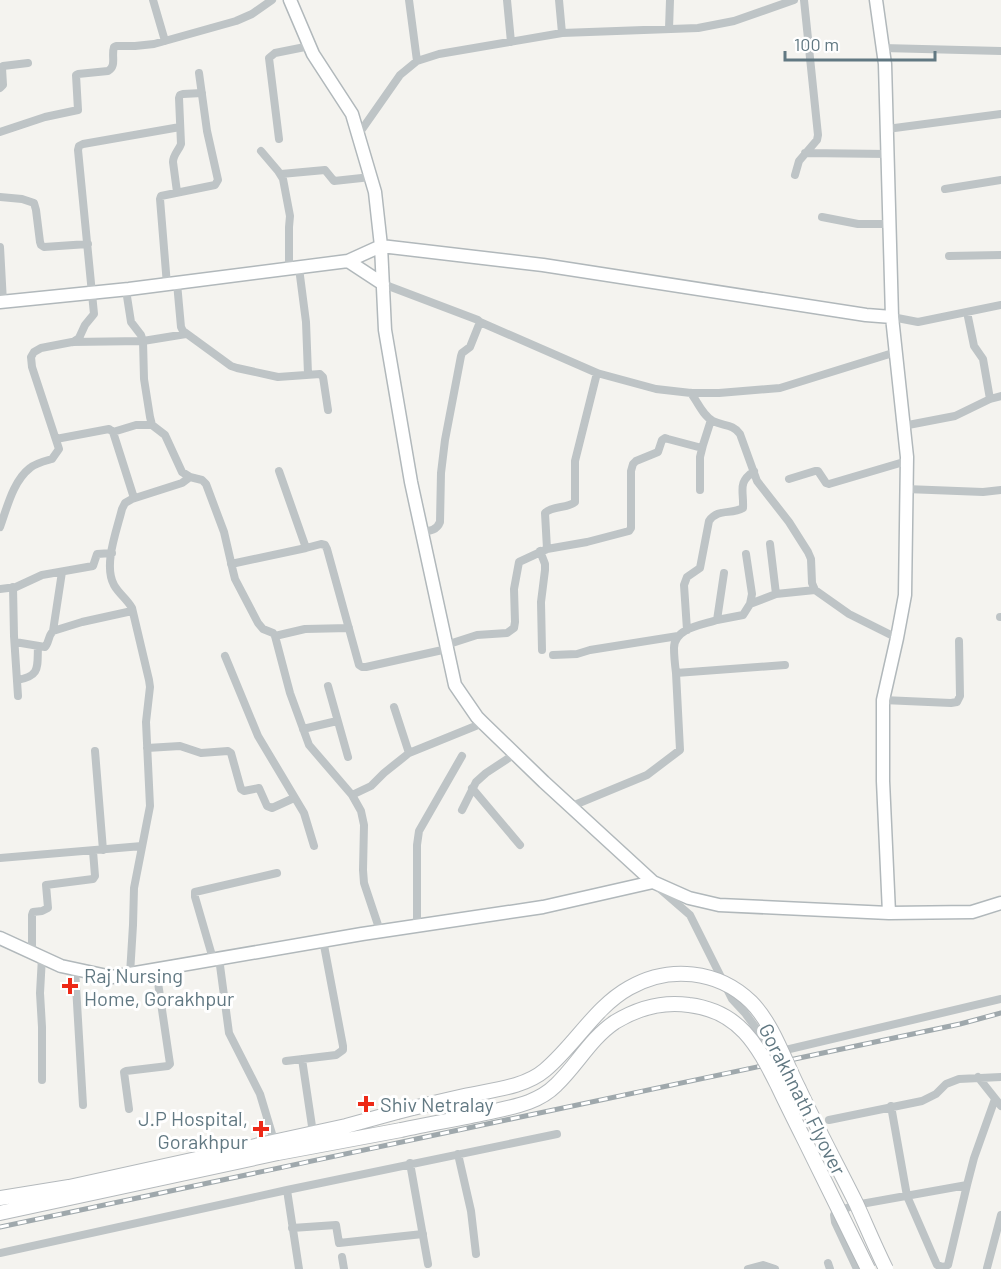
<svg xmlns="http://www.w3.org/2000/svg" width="1001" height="1269" font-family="Barlow,sans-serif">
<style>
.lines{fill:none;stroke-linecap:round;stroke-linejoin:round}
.secondary-casing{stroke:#b1b8bb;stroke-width:15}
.primary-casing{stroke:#b4b9bc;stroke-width:16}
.street{stroke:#bec4c6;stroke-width:8}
.secondary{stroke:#fff;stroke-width:12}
.primary{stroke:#fff;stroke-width:14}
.rail-casing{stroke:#9fa8ac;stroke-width:5}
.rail{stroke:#fff;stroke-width:3;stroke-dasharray:9;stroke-linecap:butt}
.primary-bridge-casing{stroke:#b4b9bc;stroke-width:16;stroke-linecap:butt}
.primary-bridge{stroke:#fff;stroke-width:14}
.poi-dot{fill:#ed2917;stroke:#fff;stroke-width:2}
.labels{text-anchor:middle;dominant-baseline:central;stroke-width:6;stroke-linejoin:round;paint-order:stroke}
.poi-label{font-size:20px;fill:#617882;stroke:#fff;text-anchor:start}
.street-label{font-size:20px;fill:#617882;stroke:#fff}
</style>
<rect width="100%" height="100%" fill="#f4f3ef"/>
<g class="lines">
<g class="secondary-casing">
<path id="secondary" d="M 290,0 L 313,54 L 352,114 L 375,192 L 381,246 L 385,330 L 411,482 L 455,685 L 477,717 L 483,723 L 544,782 L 653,882
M 876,0 L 885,64 L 892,317 L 907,457 L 905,595 L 897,638 L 883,700 L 883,781 L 889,913
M 348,261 L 383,284
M 0,302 L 129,289 L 348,261 L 381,246 L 543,265 L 866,315 L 892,317
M 0,938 L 61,966 L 112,977 L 362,934 L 543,907 L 653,882 L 689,898 L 719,905 L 889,913 L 972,912 L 1001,903"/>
</g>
<g class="primary-casing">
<path id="primary" d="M 0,1198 L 69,1187 L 346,1126 L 397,1112
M 0,1213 L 278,1153 L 401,1130"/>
</g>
<path class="street" d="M 153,0 L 165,41
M 409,0 L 417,61
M 507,0 L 511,42
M 559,0 L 562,33
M 669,29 L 670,0
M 883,48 L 1001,51
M 0,88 L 3,85 L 2,68 L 3,66 L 28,63
M 887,129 L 1001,114
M 0,132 L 45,117 L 78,110 L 76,75 L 78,74 L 108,71 C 117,66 111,56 114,47 L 116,46 L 135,46 L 154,44 L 236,21 L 252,14 L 272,0
M 358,135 L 400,75 L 417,61 L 439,54 L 562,33 L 698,28 L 734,21 L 794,0
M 279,139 L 269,58 L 275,53 L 310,46
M 261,151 L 278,171 L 283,179 L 290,216 L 289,227 L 289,269
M 805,153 L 888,154
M 281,174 L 325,170 L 334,181 L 371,177
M 795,175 L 799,161 L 817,140 L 818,135 L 804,0
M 945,189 L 1001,180
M 177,192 L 173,162 C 173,155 179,150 181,144 L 179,98 L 180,95 L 183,94 L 202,93
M 0,197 L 22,199 L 34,203 L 36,210 L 40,242 L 41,245 L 44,247 L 88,244
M 822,217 L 858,224 L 889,224
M 0,247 L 3,302
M 949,256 L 1001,255
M 299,268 L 306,322 L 308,374
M 177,283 L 181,327 L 183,331 L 231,366 L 237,368 L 278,377 L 320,374 L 323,377 L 328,410
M 383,284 L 478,320 L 480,322 L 597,373 L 656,389 L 691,393 L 719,393 L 780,388 L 896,352
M 167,285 L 160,199 L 161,196 L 215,185 L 218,180 L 207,131 L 199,73
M 126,290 L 131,322 L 141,335 L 143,341 L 144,379 L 150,417 L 152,425 L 165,435 L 182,472 L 190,477 L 202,480 L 206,484 L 224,532 L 233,571 L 235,579 L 258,623 L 263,629 L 273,633 L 275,636 L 290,693 L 309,745 L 352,795 L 361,811 L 364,825 L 363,870 L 364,883 L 380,931
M 967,312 L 974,346 L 983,359 L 990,399
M 892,317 L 918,322 L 1001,305
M 73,342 L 79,338 L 85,325 L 94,314 L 78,150 L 79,146 L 83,144 L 180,127
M 691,393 C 697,401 703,416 713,421 C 723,426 733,424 740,434 L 757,481 L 789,522 L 808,552 L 811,559 L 812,583 L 815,590 L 849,614 L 897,638
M 903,426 L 955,416 L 990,399 L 1001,396
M 113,432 L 136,425 L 152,425
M 56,439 L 109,429 L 113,432 L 134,498
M 279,471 L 306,548
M 789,479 L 815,471 L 818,471 L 826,483 L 829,484 L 907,461
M 906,489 L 983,492 L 1001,490
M 700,490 L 700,457 L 703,445 L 711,420
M 0,527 C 7,508 13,481 30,468 C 36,463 45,461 52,459 L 59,449 L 32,367 L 31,357 L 34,352 L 41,348 L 72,342 L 143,341 L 186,334
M 422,532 C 430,531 437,530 440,522 L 441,473 L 445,440 L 461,356 L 462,353 L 470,347 L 480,322
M 770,544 L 776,594
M 547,549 L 545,513 C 553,505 567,509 575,502 L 575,461 L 597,373
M 540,551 L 545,564 L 545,570 L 541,602 L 542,650
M 746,554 L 752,594 L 750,604 L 776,594 L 815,590
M 231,564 L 306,548 L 321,544 L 325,545 L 327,549 L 359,665 L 362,667 L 366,667 L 447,649
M 13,587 L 14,636 L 18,696
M 0,589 L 16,587 L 42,575 L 93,566 L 97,554 L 112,553
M 1000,617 L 1001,617
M 717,620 L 743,615 L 750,604
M 687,630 L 684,585 L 687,577 L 700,568 L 709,521 C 718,508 731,515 743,508 C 744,490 737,483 754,471
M 53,631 L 62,572
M 275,636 L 305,629 L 349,628
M 15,642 L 45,647 C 49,643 48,636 53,631 L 82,622 L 132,611
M 446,645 L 477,635 L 507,633 L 514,628 L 515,622 L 514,589 L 519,562 L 547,549 L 587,542 L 629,531 L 631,528 L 631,471 L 633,464 L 636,461 L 658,452 L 662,440 L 665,438 L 668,439 L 702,448
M 553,655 L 577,654 L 590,650 L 678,636
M 225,656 L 258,736 L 304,813 L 314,846
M 676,673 C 675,665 674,657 674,648 C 674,628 702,625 717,620 L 724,573
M 17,680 C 41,676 37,667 38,646
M 328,686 L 348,757
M 883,700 L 951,703 L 957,702 L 960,696 L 959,641
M 394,707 L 409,753
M 303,729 L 337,721
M 147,748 L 180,746 L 201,753 L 228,751 L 231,753 L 241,789 L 244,791 L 259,788 L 267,806 L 272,808 L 294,798
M 95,751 L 103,850
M 472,788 L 520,845
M 352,795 L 371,786 L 384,773 L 409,753 L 483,723
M 572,806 L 647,775 L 680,750 L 676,673 L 785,665
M 462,810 L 476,782 L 486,773 L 515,754
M 0,858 L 142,846
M 660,889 L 690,915 L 732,999 L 745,1013 L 772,1050 L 777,1052 L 1001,999
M 417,925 L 417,845 L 419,831 L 462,756
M 32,953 L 32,915 L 33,912 L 42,911 L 48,908 L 46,885 L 93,879 L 95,876 L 93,851
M 219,958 L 229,1033 L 260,1094 L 275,1144
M 213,959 L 195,897 L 195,892 L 277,873
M 75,969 L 83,1105
M 130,974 L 133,925 L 134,888 L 150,806 L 146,722 L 150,687 L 149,680 L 132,608 C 127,599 119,594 114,585 C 103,565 117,530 122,509 L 125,503 L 132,499 L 182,483 L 190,477
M 302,1059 L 313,1133
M 286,1061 L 336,1055 L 343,1050 L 343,1046 L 323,940
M 978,1077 L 1001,1106
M 42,1080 L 42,1027 L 40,993 L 42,957
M 891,1106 L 907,1196 L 937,1265 L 943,1267 L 946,1266 L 948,1265 L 967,1185
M 129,1109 L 124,1072 L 126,1071 L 168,1066 L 170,1064 L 156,969
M 829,1120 L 922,1101 L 936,1094 L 946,1084 L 959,1079 L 1001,1077
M 458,1154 L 471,1211 L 476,1254
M 410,1163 L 428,1264
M 287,1190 L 299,1269
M 292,1228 L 336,1225 L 339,1243 L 423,1234
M 0,1253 L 287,1190 L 557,1134
M 342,1257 L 344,1269
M 828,1263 L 830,1269
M 987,1268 L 1001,1215
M 748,1269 L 763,1265 L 775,1269
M 857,1269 L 835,1222 L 834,1215 L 836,1211 L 861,1204 L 967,1185 L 974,1158 L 995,1099"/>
<use href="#secondary" class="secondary"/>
<use href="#primary" class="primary"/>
<g class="rail-casing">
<path id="rail" d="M 0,1227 L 960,1024 L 1001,1013"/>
</g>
<use href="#rail" class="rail"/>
<g class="primary-bridge-casing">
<path id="primary-bridge" d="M 397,1112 C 420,1106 442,1101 464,1096 C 490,1090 524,1088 545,1070 C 575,1045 595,1007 629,988 C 669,965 718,970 751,1002 C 773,1024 785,1062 799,1089 C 817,1128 837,1165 856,1203 C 866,1225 875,1247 886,1269
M 401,1130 C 429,1124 458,1119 486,1113 C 511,1107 537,1104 556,1085 C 577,1065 591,1038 615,1022 C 638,1008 662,1001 689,1005 C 739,1011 757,1044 778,1086 C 786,1103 795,1121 804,1139 C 825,1182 847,1226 868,1269"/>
</g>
<use href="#primary-bridge" class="primary-bridge"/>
</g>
<g class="poi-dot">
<path d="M67 977h6v6h6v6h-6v6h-6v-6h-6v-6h6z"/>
<path d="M363 1095h6v6h6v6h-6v6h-6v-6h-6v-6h6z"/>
<path d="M258 1120h6v6h6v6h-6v6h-6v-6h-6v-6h6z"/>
</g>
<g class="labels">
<g class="poi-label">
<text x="84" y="975">Raj Nursing<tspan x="84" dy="23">Home, Gorakhpur</tspan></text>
<text x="380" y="1104">Shiv Netralay</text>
<text x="248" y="1118" text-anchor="end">J.P Hospital,<tspan x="248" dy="23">Gorakhpur</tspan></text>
</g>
<g class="street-label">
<text transform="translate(803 1099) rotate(63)">Gorakhnath Flyover</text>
</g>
</g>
<path d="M785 51v9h150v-9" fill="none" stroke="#617882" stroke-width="3"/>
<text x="794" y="51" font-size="18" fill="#617882" stroke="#ffffff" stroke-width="4.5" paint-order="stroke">100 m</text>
</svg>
